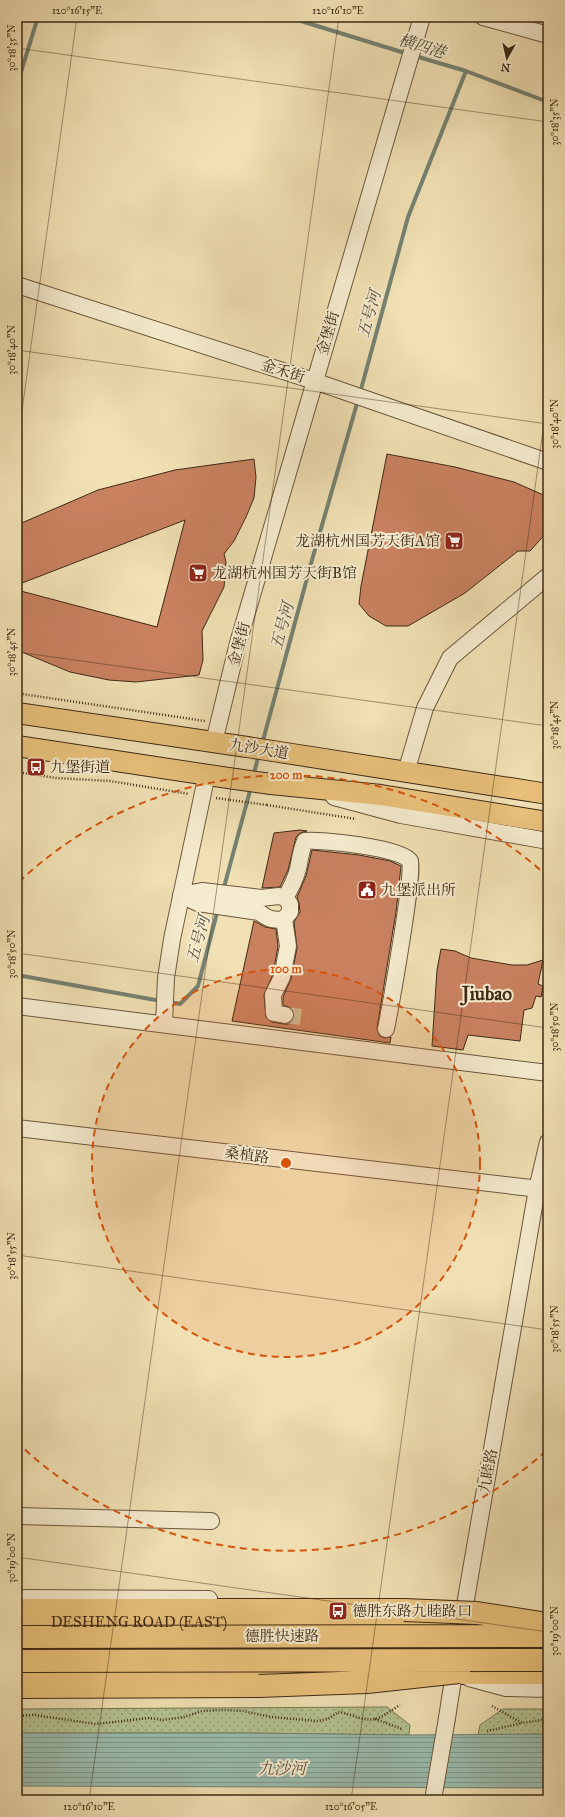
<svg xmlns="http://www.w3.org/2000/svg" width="565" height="1817" font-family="'IM FELL Great Primer','Noto Serif SC',serif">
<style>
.park{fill:url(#park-dots);stroke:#797653}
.water{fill:url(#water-rules);stroke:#758272}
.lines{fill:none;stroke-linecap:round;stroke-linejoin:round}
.stream{stroke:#758272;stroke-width:4}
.building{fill:#c98160;stroke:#3e2915}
.minor-tunnel{stroke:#ccbb93;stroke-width:16;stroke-dasharray:16 8;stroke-linecap:butt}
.minor-casing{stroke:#6a573c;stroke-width:18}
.major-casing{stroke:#3e2915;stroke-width:22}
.highway-casing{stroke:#3e2915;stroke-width:24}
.path{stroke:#3e2915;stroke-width:2.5;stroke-dasharray:1 2;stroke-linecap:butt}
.minor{stroke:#f5ebce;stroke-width:16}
.major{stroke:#e8c07a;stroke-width:20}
.highway{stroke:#e8c07a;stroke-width:22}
.minor-bridge-casing{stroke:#6a573c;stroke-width:18;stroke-linecap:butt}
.major-bridge-casing{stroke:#3e2915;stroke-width:22;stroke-linecap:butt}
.highway-bridge-casing{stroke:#3e2915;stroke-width:24;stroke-linecap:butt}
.path-bridge{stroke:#3e2915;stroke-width:2.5;stroke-dasharray:1 2;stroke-linecap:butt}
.minor-bridge{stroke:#f5ebce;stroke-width:16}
.major-bridge{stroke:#e8c07a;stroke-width:20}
.highway-bridge{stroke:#e8c07a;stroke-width:22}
.ticks{fill:none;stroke:#3e2915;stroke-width:1;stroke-opacity:0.45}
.ring{fill:none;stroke:#d7540d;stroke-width:2;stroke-dasharray:7 5}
.labels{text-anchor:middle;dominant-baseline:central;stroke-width:4;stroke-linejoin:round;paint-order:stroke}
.street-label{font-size:15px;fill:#3e2915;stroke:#f5ebce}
.poi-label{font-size:15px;fill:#3e2915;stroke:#f5ebce;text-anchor:start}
.water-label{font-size:16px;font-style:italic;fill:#554e3c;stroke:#f5ebce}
.district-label{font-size:19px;font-weight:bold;fill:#3e2915;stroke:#f5ebce}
.centre{fill:#d7540d;stroke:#f5ebce;stroke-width:2}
.ring-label{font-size:12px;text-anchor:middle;font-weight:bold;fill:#d7540d;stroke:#f5ebce;stroke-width:4;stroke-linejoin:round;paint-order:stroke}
.neatline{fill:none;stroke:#3e2915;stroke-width:1.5}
.ticks-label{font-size:10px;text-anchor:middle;fill:#3e2915}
</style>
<defs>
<pattern id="park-dots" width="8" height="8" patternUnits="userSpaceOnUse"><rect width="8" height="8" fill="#b4c391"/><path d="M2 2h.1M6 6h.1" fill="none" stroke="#949e75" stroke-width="1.8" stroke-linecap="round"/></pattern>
<pattern id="water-rules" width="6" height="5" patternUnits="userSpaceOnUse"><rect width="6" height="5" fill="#9abdb0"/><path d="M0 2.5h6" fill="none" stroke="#7f9a8e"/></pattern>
</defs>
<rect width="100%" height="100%" fill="#f0e0b3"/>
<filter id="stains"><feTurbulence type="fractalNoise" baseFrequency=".005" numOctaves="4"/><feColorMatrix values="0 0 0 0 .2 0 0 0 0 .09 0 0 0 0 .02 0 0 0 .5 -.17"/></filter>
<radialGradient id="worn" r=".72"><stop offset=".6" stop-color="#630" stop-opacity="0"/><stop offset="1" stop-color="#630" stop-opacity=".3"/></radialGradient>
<path class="park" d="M 387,1707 L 410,1725 L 409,1735 L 246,1733 L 17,1733 L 17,1709 Z
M 503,1709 L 548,1709 L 548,1734 L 478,1735 L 480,1725 Z"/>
<path class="water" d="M 17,1733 L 246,1733 L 409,1735 L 548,1734 L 548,1788 L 17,1786 Z"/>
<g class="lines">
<path class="stream" d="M 288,17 L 408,54
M 415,56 L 466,71 L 548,102
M 17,85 L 38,17
M 360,393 L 408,217 L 466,71
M 262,744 L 312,560 L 358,400
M 253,777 L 259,754
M 223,891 L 251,787
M 17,975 L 161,1001
M 168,1002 L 180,1004 L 198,986 L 218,909"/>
</g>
<path class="building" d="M 387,454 L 455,467 L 514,482 L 548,497 L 548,531 L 530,551 L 518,551 L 465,593 L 408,626 L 386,626 L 369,616 L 359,604 L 361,586 Z
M 254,459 L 256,477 L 254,498 L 246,517 L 234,541 L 224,554 L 226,562 L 224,587 L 202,631 L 203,660 L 199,675 L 136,682 L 109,680 L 70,672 L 17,650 L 17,590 L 157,627 L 185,520 L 17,585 L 17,525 L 98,490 L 175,470 Z
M 300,830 L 307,831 L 300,833 L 296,837 L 288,870 L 280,887 L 262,888 L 274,833 Z
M 312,850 L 359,855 L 390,861 L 401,866 L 396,912 L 377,1028 L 380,1036 L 385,1038 L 391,1037 L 390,1043 L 232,1021 L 254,921 L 265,927 L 276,929 L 278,946 L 273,974 L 264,995 L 266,1017 L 272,1022 L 284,1024 L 289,1024 L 294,1017 L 291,1008 L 283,1005 L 283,997 L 291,979 L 297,948 L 294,922 L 300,912 L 299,903 L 297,897 L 306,876 Z
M 441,949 L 455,951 L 471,958 L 512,965 L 527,965 L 543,960 L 538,984 L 543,986 L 541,997 L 536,996 L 532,1008 L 524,1010 L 520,1041 L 468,1035 L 463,1050 L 432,1046 L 437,970 Z"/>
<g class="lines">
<path class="minor-tunnel" d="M 285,1015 L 309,1018"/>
<g class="minor-casing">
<path id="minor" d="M 483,17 L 548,35
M 17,285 L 314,381 L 548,462
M 214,742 L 238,643 L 422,17
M 406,772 L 425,708 L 450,658 L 548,576
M 334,797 L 401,815 L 548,841
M 202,891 L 261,898 L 279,896 L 285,898 L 290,904 L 290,912 L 284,919 C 273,921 268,919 259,912 L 198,903 L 181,895 Z
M 285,898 C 291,888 295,880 298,869 C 300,859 301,850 305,841 C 320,839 403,848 410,861 C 415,870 390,1009 386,1029
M 284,919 L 288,946 L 282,977 L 273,995 L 274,1013 L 285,1015
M 17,1006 L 548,1073
M 164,1024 L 166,978 L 172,939 L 207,774
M 17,1128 L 548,1190
M 17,1516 L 211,1521
M 17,1598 L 209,1599
M 469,1678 L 506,1688 L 548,1689
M 447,1718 L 462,1622 L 537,1189 L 548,1142"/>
</g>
<g class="major-casing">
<g id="major">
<path d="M 17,713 L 247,747"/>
<path d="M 17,746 L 235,779"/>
<path d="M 273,751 L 548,794"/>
<path d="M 271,784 L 381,795 L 548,822"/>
<path id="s1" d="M 17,1622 L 447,1622"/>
<path d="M 443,1674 L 548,1674"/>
<path d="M 17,1675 L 313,1674"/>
</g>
</g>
<g class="highway-casing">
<path id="highway" d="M 17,1610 L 404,1610
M 17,1687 L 259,1686"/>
</g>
<path class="path" d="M 17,692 L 22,694 L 205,721
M 17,772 L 56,778 L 110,781 L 189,794
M 216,798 L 230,800
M 267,805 L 356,819
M 492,1706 L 522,1723 L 548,1719
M 17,1716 L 34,1715 L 96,1724 L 149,1718 L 163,1720 L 184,1717 L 202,1711 L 224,1710 L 243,1711 L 271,1717 L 317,1721 L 328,1719 L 338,1712 C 350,1713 363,1722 375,1719 C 383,1717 393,1709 400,1705
M 375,1719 L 402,1729
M 487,1731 L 522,1723"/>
<use href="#minor" class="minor"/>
<use href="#major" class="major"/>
<use href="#highway" class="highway"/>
<g class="minor-bridge-casing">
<path id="minor-bridge" d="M 433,1800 L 447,1718"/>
</g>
<g class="major-bridge-casing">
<path id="major-bridge" d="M 247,747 L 273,751
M 235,779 L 271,784"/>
</g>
<g class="highway-bridge-casing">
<path id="highway-bridge" d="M 404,1610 L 477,1613 L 548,1624
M 17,1637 L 548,1636
M 17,1661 L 548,1660
M 259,1686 L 367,1682 L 459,1672"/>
</g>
<path class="path-bridge" d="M 230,800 L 267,805"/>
<use href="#minor-bridge" class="minor-bridge"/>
<use href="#major-bridge" class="major-bridge"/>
<use href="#highway-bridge" class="highway-bridge"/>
</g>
<path class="ticks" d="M 17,48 L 548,122M 17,350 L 548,424M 17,446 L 77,17M 17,652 L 548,726M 17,953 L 548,1028M 17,1255 L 548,1330M 17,1557 L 548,1632M 89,1800 L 339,17M 351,1800 L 548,395"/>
<circle cx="286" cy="1163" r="194" fill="#d7540d" fill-opacity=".12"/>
<g class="ring">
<circle cx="286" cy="1163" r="194"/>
<path d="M546 1451A388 388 0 0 1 19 1444M19 882A388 388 0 0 1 546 875"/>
</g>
<defs>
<g id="supermarket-square" transform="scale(1)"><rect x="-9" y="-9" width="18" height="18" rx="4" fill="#8f2418" stroke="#f5ebce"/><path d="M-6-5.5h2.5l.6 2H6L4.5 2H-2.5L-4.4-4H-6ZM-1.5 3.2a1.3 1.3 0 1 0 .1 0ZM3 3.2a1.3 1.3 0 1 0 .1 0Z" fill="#fff"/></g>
<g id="bus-square" transform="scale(1)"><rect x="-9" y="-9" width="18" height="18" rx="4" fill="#8f2418" stroke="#f5ebce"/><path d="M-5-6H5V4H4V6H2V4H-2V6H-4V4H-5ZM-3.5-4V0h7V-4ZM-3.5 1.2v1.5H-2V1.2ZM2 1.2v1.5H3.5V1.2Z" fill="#fff"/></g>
<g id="civic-square" transform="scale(1)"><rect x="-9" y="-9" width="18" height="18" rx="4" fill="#8f2418" stroke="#f5ebce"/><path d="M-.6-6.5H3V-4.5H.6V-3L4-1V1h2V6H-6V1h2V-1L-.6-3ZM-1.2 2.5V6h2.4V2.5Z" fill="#fff"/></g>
</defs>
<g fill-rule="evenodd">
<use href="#supermarket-square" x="454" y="541"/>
<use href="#supermarket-square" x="198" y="573"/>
<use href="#bus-square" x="36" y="767"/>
<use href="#civic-square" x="367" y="890"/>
<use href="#bus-square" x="338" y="1611"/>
</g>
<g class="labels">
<g class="street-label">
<text transform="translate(328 333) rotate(-74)">金堡街</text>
<text transform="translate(283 371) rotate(18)">金禾街</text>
<text transform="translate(239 644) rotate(-75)">金堡街</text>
<text transform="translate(259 749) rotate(9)">九沙大道</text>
<text transform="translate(247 1155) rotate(7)">桑植路</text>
<text transform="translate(488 1471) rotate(-80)">九睦路</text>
<text stroke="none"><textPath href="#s1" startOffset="122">DESHENG ROAD (EAST)</textPath></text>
<text x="282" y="1636">德胜快速路</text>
</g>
<g class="poi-label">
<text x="440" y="541" text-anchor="end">龙湖杭州国芳天街A馆</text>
<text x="212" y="573">龙湖杭州国芳天街B馆</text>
<text x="50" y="767">九堡街道</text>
<text x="381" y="890">九堡派出所</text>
<text x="352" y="1611">德胜东路九睦路口</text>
</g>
<g class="water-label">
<text transform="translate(422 46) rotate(17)">横四港</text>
<text transform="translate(369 314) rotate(-74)">五号河</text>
<text transform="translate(282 626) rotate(-75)">五号河</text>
<text transform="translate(198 939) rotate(-75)">五号河</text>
<text x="282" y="1768">九沙河</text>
</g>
<g class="district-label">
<text x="487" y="993">Jiubao</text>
</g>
</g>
<circle cx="286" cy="1163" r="6" class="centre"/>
<g class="ring-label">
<text x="286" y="779">200 m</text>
<text x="286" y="973">100 m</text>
</g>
<rect width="565" height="1817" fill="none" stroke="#f0e0b3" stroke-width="44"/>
<g transform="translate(507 58) rotate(188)" stroke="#f5ebce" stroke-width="3" paint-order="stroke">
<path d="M0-3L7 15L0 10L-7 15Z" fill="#3e2915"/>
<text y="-6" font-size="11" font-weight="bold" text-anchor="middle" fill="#3e2915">N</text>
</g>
<rect x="22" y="22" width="521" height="1773" class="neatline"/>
<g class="ticks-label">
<text x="77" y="14">120°16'15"E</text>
<text x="338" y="14">120°16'10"E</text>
<text transform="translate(11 48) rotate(-90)" y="4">30°18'35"N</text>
<text transform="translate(554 122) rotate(-90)" y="4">30°18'35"N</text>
<text transform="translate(11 350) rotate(-90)" y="4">30°18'40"N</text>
<text transform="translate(554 424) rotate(-90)" y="4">30°18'40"N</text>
<text transform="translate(11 652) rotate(-90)" y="4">30°18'45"N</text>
<text transform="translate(554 725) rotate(-90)" y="4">30°18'45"N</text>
<text transform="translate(11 954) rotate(-90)" y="4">30°18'50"N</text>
<text transform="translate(554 1027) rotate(-90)" y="4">30°18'50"N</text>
<text transform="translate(11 1256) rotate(-90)" y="4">30°18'55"N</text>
<text transform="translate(554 1329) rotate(-90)" y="4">30°18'55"N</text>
<text transform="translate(11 1558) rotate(-90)" y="4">30°19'00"N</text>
<text transform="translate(554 1631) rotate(-90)" y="4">30°19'00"N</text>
<text x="89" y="1810">120°16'10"E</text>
<text x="351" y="1810">120°16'05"E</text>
</g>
<rect width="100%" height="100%" filter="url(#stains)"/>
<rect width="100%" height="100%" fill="url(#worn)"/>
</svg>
